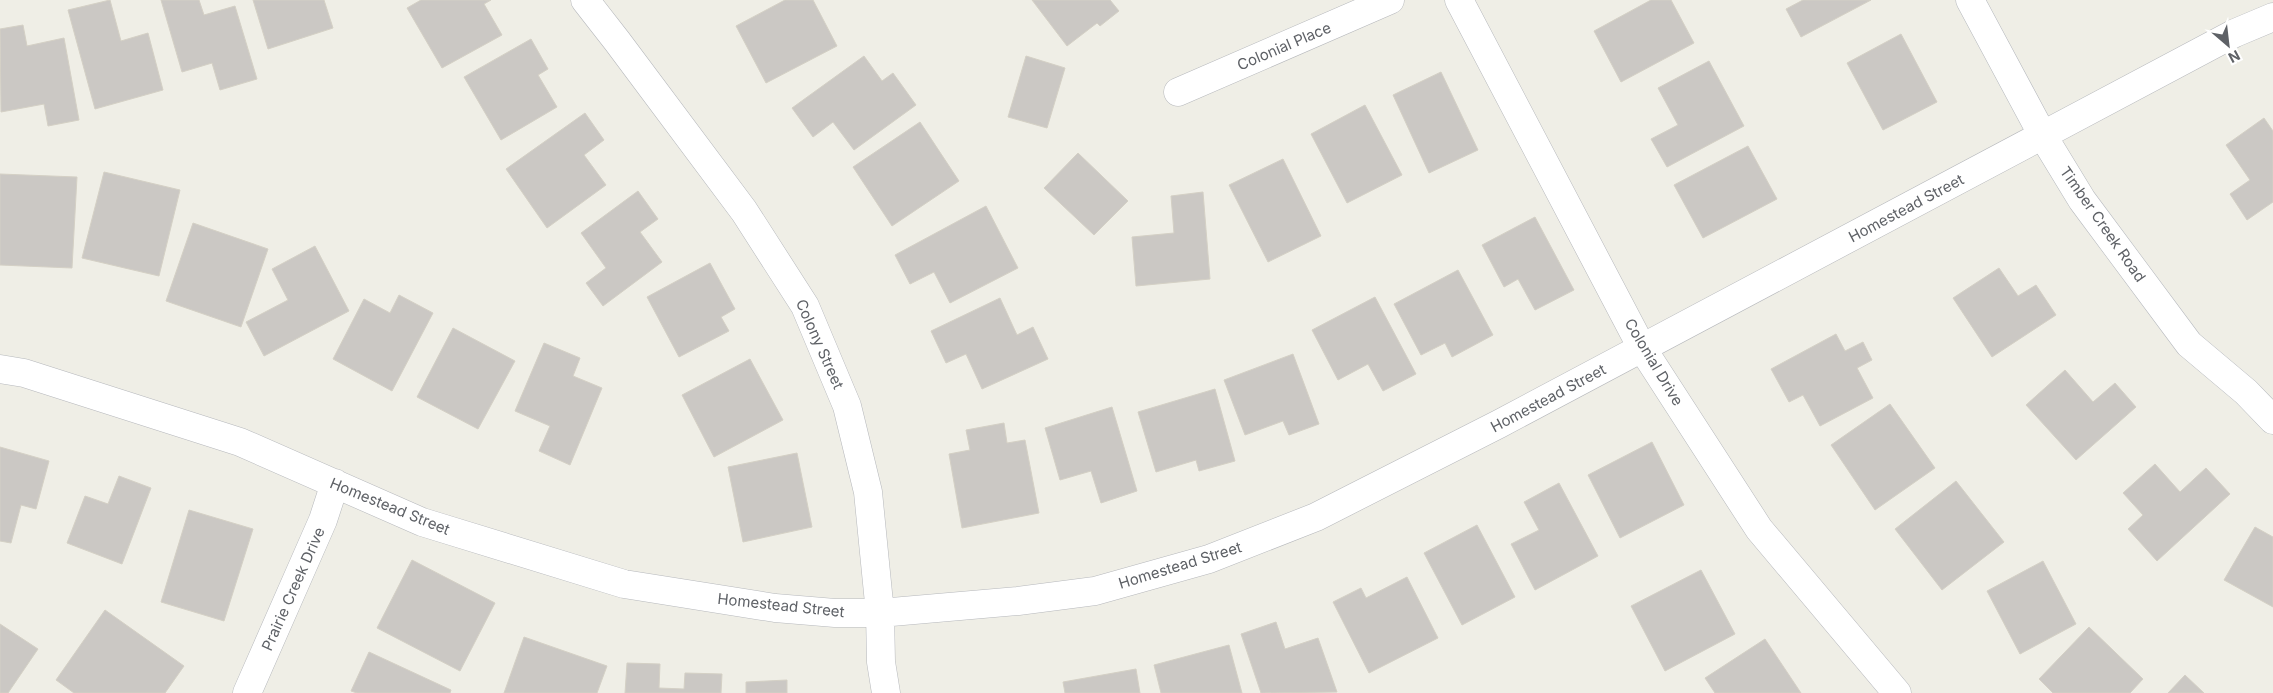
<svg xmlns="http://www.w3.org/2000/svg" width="2273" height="693" font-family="Inter,sans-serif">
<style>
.building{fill:#cbc8c4;stroke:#d4d0c5}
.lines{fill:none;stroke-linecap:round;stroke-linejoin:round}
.street-casing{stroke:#b6b8bc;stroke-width:29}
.secondary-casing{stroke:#b5b8bd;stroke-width:29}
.street{stroke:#fff;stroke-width:28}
.secondary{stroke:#fff;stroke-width:28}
.labels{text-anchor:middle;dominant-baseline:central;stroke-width:4;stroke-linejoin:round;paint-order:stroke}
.street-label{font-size:15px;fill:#5e6166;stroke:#fff}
</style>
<rect width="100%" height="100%" fill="#efeee6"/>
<path class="building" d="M 110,0 L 121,41 L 148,33 L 163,90 L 95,109 L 68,10 Z
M 161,0 L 199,0 L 204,15 L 235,6 L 257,79 L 220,90 L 212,63 L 182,72 Z
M 253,0 L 324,0 L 333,28 L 268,49 Z
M 421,0 L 491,0 L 484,4 L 502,35 L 442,68 L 407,8 Z
M 785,0 L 813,0 L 837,46 L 766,83 L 736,26 Z
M 1032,0 L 1110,0 L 1119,11 L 1100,26 L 1097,23 L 1067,46 Z
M 1651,0 L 1671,0 L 1694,43 L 1621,82 L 1594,31 Z
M 1803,0 L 1871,0 L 1801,37 L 1786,9 Z
M 23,25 L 27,46 L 64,38 L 79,120 L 48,126 L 44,104 L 1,112 L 0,29 Z
M 1901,34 L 1937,102 L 1883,130 L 1847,63 Z
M 531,39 L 548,69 L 538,75 L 557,107 L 501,140 L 464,77 Z
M 864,56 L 882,81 L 893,73 L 916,105 L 854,150 L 833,122 L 813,137 L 792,108 Z
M 1026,56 L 1065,68 L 1047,128 L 1008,117 Z
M 1709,61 L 1744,126 L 1667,167 L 1651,139 L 1678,125 L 1658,88 Z
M 1441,72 L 1478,150 L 1429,173 L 1393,95 Z
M 1365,105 L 1402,175 L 1347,203 L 1311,134 Z
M 585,113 L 604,140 L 584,155 L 606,185 L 547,228 L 506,169 Z
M 2264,118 L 2273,131 L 2273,202 L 2247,220 L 2230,194 L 2250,180 L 2226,145 Z
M 920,122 L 959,181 L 892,226 L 853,167 Z
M 1748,146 L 1777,199 L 1703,238 L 1674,185 Z
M 1078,153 L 1128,201 L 1094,235 L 1044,188 Z
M 1283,159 L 1321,236 L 1268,262 L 1229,185 Z
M 104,172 L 180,190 L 159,276 L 82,258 Z
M 0,174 L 77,177 L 72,268 L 0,265 Z
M 638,191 L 658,219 L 640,232 L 662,262 L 603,306 L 586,283 L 606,268 L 581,233 Z
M 1203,192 L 1210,279 L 1136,286 L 1132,237 L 1174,233 L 1171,196 Z
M 986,206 L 1018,268 L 950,303 L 934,272 L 910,284 L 895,255 Z
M 1535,217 L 1574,290 L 1535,310 L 1518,279 L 1504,287 L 1482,245 Z
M 193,223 L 268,249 L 241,327 L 166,301 Z
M 315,246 L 349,311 L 264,356 L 246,322 L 288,300 L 272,269 Z
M 710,263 L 735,309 L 721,317 L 729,331 L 679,357 L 647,297 Z
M 1999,268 L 2018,296 L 2036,285 L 2056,315 L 1992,357 L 1953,298 Z
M 1458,270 L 1493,335 L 1452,357 L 1445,343 L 1421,355 L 1394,304 Z
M 399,295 L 433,313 L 392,391 L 333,359 L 364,299 L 390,313 Z
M 1375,297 L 1416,374 L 1383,391 L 1368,364 L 1338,380 L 1312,330 Z
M 1000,298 L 1017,335 L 1033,327 L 1048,359 L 982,389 L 966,354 L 946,363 L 931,331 Z
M 453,328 L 515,361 L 478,429 L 417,397 Z
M 1836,334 L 1845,351 L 1863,342 L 1872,360 L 1857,368 L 1873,398 L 1820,426 L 1803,395 L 1789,402 L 1771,369 Z
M 544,343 L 580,358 L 573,376 L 602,388 L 570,465 L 539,451 L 550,426 L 515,411 Z
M 1293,354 L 1319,424 L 1289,435 L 1283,421 L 1245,435 L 1224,380 Z
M 750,359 L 783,420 L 714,457 L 682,395 Z
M 2065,370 L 2093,402 L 2115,383 L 2136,407 L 2076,460 L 2026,405 Z
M 1215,389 L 1235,461 L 1199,471 L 1196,460 L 1156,472 L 1138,412 Z
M 1890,404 L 1935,468 L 1875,510 L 1831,445 Z
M 1112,407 L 1137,491 L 1101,503 L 1091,471 L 1060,480 L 1045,428 Z
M 1004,423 L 1007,443 L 1025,440 L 1039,513 L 962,528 L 949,454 L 970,450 L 966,430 Z
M 1652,442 L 1684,505 L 1620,538 L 1588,475 Z
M 0,447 L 49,461 L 36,509 L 21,505 L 11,543 L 0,541 Z
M 797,453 L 812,527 L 743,542 L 728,467 Z
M 2155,464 L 2180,492 L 2206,468 L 2230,494 L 2157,561 L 2128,529 L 2143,515 L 2123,493 Z
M 119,476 L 151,488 L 122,564 L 67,543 L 85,496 L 108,504 Z
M 1956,481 L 2004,542 L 1942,590 L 1895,529 Z
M 1559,483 L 1598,556 L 1535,590 L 1511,544 L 1539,530 L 1524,502 Z
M 189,510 L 253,529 L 224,621 L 161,602 Z
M 1477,525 L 1515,597 L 1462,625 L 1424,553 Z
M 2255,527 L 2273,537 L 2273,607 L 2224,580 Z
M 412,560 L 495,603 L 460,671 L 377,628 Z
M 2043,561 L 2076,624 L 2020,654 L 1987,591 Z
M 1701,570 L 1735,634 L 1665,671 L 1631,606 Z
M 1407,577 L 1438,638 L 1369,673 L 1333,602 L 1361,588 L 1366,598 Z
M 105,610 L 184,666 L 165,693 L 74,693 L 56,680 Z
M 1276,622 L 1285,649 L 1318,638 L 1337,692 L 1261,693 L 1241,634 Z
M 0,624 L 38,649 L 8,693 L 0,693 Z
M 2089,627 L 2143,679 L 2130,693 L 2053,693 L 2039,679 Z
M 524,637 L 607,666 L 597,693 L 504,693 Z
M 1765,639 L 1801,693 L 1715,693 L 1705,678 Z
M 1229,645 L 1242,693 L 1161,693 L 1154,665 Z
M 369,652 L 451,690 L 450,693 L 357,693 L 351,691 Z
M 627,663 L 660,664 L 659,688 L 684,689 L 685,673 L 722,674 L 721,693 L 625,693 Z
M 1136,669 L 1140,693 L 1065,693 L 1063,682 Z
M 2185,675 L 2204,693 L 2168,693 Z
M 787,680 L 787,693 L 746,693 L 746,682 Z"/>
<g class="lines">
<g class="street-casing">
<path id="street" d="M 585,0 L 617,41 L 744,211 L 805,306 L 847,406 L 868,492 L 880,613 L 881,662 L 886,693
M 1459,0 L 1642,348 L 1759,529 L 1897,693
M 1178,92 L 1390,0
M 0,369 L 24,373 L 240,442 L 422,522 L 624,584 L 775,608 L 835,613 L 880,613 L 1018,601 L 1095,591 L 1209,559 L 1316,517 L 1499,424 L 2235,33 L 2273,17
M 247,693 L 323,520 L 335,483"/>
</g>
<g class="secondary-casing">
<path id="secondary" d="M 1970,0 L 2043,136 L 2082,200 L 2189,344 L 2246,392 L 2273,420"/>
</g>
<use href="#street" class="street"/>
<use href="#secondary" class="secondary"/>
</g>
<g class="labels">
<g class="street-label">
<text transform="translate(1284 46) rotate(-23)">Colonial Place</text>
<text transform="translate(1906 208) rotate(-28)">Homestead Street</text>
<text transform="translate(2103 224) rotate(55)">Timber Creek Road</text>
<text transform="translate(820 344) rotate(66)">Colony Street</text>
<text transform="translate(1654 362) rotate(59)">Colonial Drive</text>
<text transform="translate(1548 398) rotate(-28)">Homestead Street</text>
<text transform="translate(390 506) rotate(22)">Homestead Street</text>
<text transform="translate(1180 565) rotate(-17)">Homestead Street</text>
<text transform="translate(293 589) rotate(-66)">Prairie Creek Drive</text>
<text transform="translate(781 605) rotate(6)">Homestead Street</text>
</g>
</g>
<g transform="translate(2228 45) rotate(152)" stroke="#ffffff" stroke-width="4" paint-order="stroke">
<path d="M0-4L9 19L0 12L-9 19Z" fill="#5e6166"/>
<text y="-8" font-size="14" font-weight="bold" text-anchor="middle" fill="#5e6166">N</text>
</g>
</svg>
